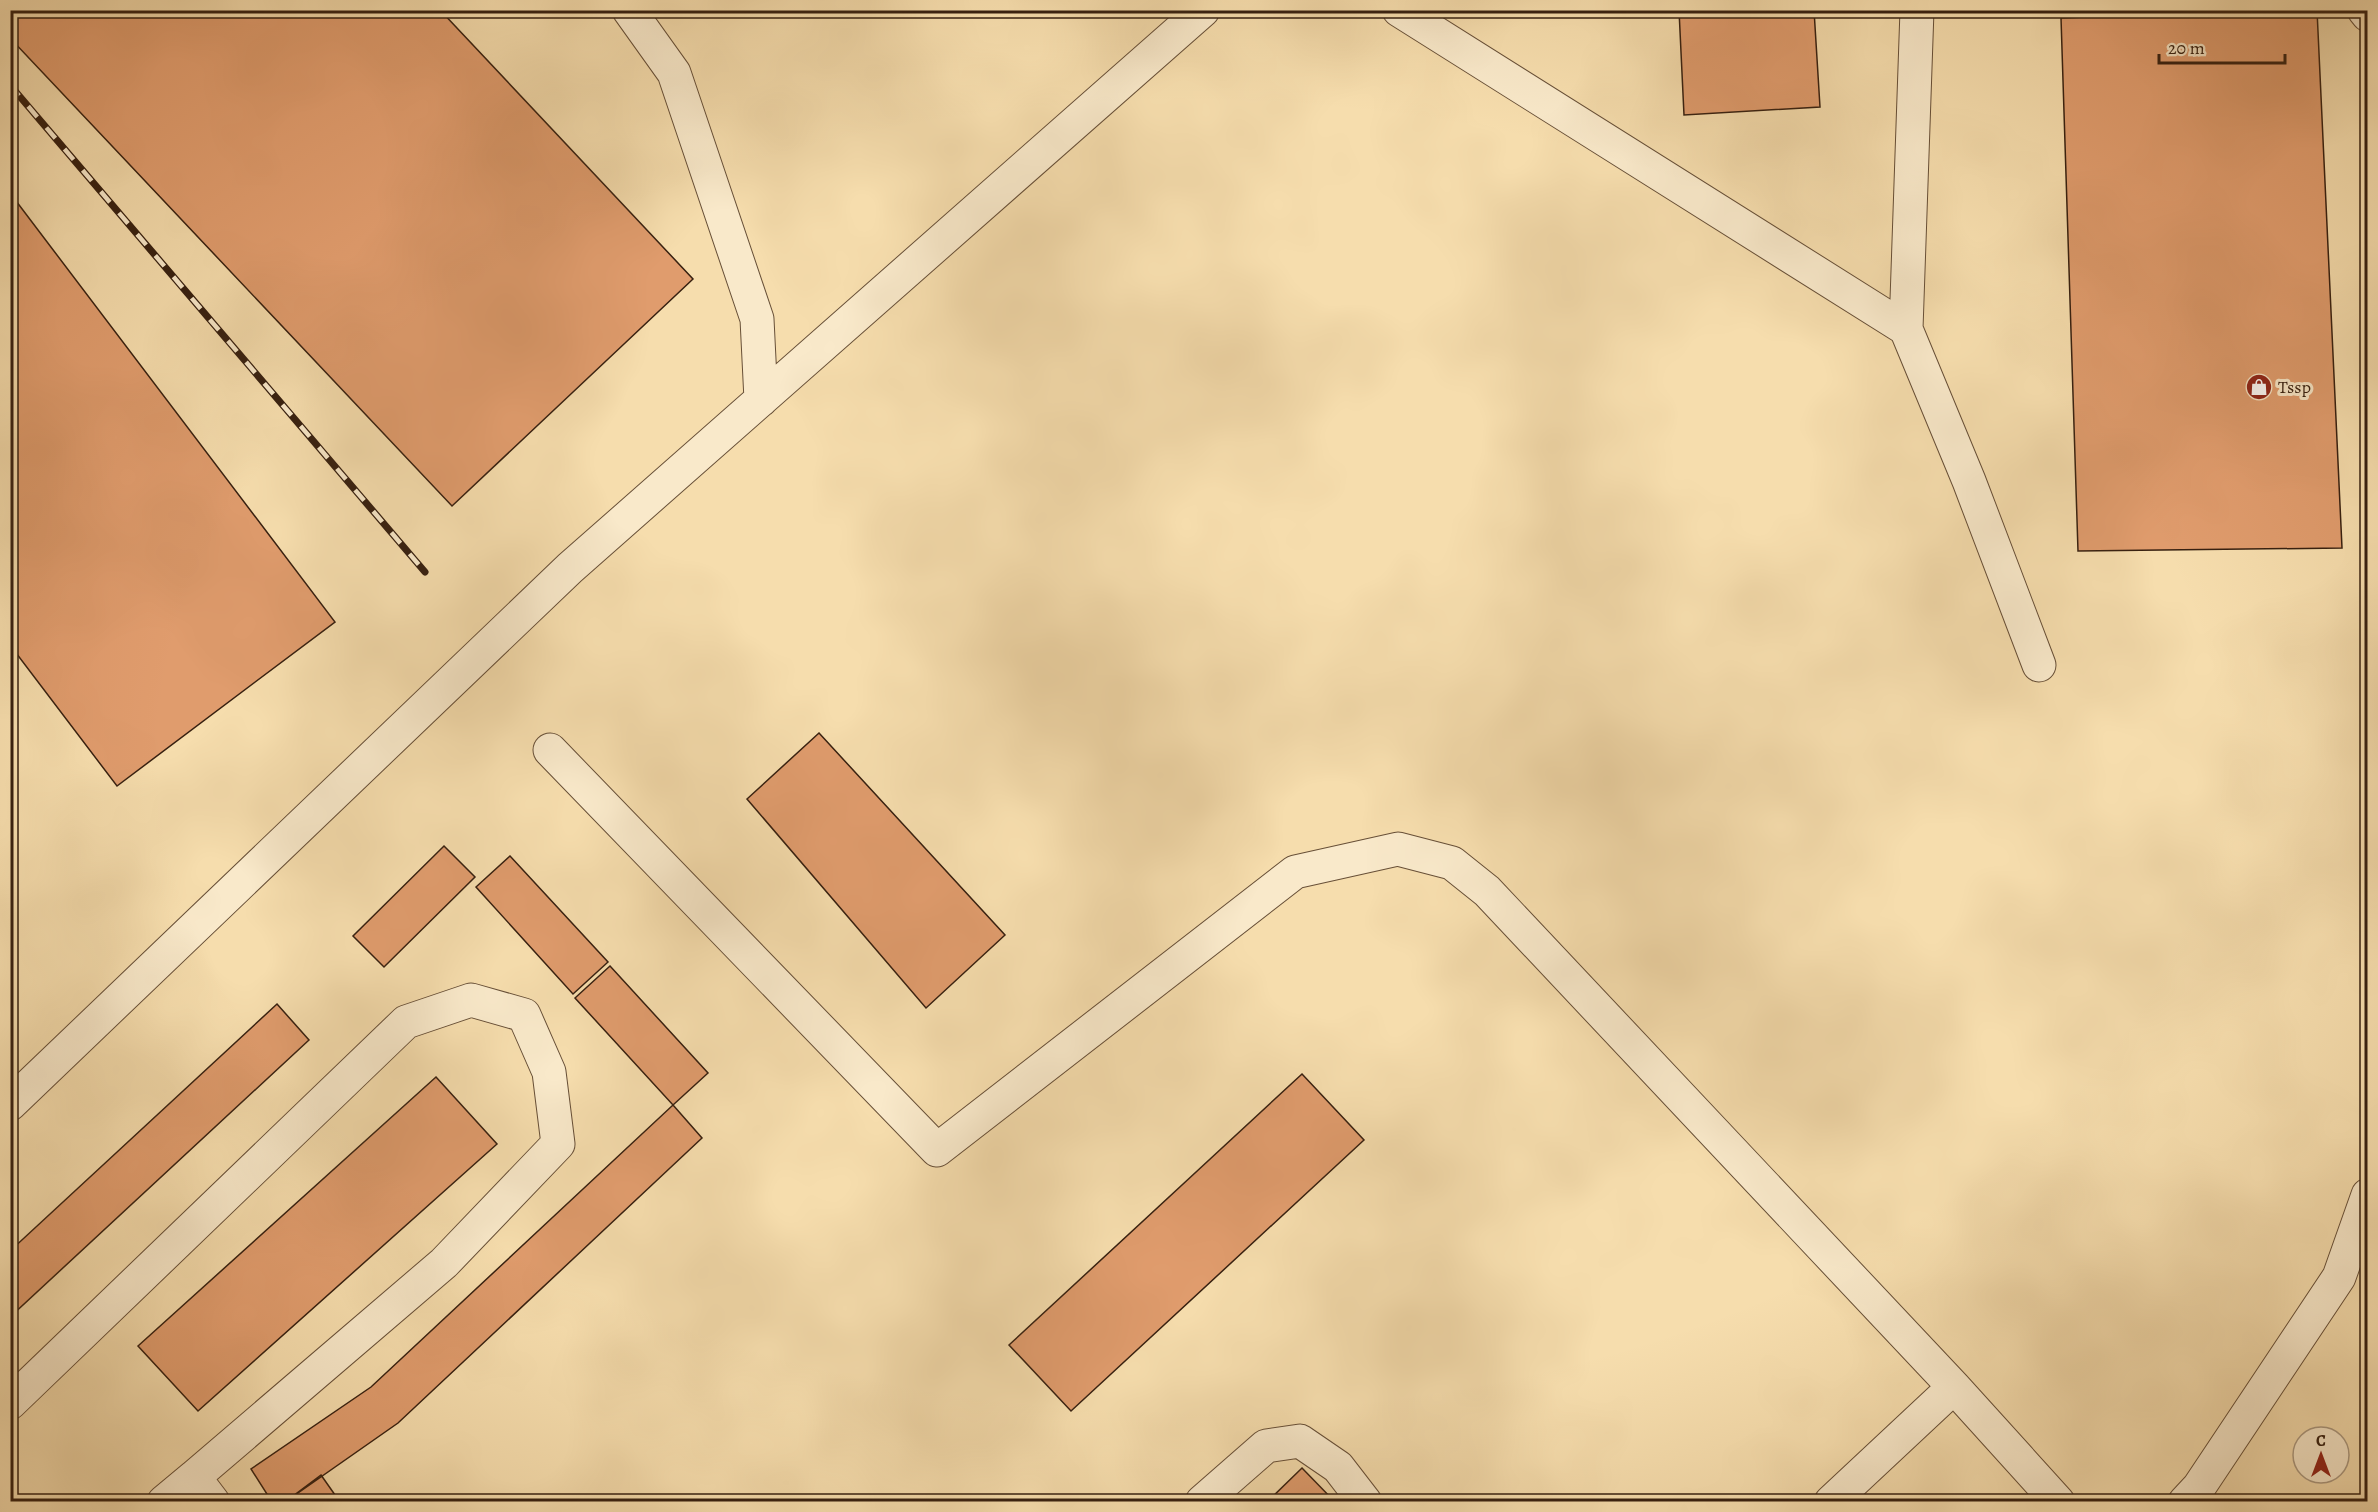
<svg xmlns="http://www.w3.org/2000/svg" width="2378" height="1512" font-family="Alegreya,serif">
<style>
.building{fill:#e09c6d;stroke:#372010;stroke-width:1.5}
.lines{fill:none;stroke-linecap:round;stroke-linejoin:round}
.minor-casing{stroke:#674f37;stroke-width:35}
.minor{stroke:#f9e9ca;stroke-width:33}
.rail-casing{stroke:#372010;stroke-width:7}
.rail{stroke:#f9e9ca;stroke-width:4.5;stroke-dasharray:14;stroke-linecap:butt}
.labels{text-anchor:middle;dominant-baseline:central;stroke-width:6;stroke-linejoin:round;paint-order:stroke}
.poi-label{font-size:18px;fill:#372010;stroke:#f9e9ca;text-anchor:start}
</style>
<rect width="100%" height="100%" fill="#f6ddad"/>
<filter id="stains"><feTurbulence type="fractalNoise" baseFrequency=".00333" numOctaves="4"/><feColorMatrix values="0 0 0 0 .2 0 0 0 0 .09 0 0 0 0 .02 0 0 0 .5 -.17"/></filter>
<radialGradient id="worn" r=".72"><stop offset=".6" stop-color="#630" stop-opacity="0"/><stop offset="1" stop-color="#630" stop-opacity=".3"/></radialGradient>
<path class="building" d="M 10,10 L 440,10 L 693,279 L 452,506 L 10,38 Z
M 1679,10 L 1814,10 L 1820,107 L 1684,115 Z
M 2255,10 L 2317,10 L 2342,548 L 2078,551 L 2061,18 Z
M 10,193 L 335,622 L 117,786 L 10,645 Z
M 819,733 L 1005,935 L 926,1008 L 747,799 Z
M 444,846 L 475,877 L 384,967 L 353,936 Z
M 510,856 L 608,962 L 573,994 L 476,887 Z
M 610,966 L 708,1073 L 673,1105 L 575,998 Z
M 277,1004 L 309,1040 L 10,1317 L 10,1251 Z
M 1302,1074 L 1364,1140 L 1071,1411 L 1009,1345 Z
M 436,1077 L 497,1144 L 198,1411 L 138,1346 Z
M 673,1105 L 702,1138 L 398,1423 L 285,1502 L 272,1502 L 251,1469 L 371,1387 Z
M 1302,1468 L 1335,1502 L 1267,1502 Z
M 321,1475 L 340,1502 L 285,1502 Z"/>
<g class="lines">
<g class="minor-casing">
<path id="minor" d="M 629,10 L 674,73 L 757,319 L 761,400
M 1399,10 L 1906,329
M 1917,10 L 1906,329 L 1969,481 L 2039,665
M 2364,10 L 2368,15
M 550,750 L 937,1150 L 1295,872 L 1398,849 L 1452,863 L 1487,891 L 1954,1387 L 1831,1502
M 10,1104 L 570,568 L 1203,10
M 1954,1387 L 2058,1502
M 10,1403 L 406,1022 L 471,1000 L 524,1015 L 549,1072 L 558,1144 L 444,1263 L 194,1477
M 164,1502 L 194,1477 L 213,1502
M 1202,1502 L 1266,1446 L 1300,1441 L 1338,1467 L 1365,1502
M 2185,1502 L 2199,1487 L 2339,1277 L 2368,1195"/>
</g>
<use href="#minor" class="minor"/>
<g class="rail-casing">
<path id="rail" d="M 10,85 L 425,572"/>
</g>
<use href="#rail" class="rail"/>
</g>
<defs>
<g id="shop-disc" transform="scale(1.35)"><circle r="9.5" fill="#8f2418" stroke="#f9e9ca"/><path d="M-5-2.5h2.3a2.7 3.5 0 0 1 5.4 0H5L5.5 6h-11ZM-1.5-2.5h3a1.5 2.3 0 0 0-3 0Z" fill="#fff"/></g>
</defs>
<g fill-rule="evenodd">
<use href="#shop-disc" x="2259" y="387"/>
</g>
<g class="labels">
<g class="poi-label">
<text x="2278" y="387">Tssp</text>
</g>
</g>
<rect width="2378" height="1512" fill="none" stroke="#f6ddad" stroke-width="36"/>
<rect x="12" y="12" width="2354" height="1488" fill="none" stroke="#372010" stroke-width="3"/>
<rect x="18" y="18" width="2342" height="1476" fill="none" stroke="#372010" stroke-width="1.5"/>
<g transform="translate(2321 1455)"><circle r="28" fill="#f9e9ca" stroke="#ab9980" stroke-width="1.5"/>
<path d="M0-4.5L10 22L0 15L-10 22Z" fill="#8f2418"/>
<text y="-9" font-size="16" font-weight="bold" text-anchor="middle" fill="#372010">С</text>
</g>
<path d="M2159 54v9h126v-9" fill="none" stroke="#372010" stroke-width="3"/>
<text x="2168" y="54" font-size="18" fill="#372010" stroke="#f9e9ca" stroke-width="4.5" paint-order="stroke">20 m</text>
<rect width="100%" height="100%" filter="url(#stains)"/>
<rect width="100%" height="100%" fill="url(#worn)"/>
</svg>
